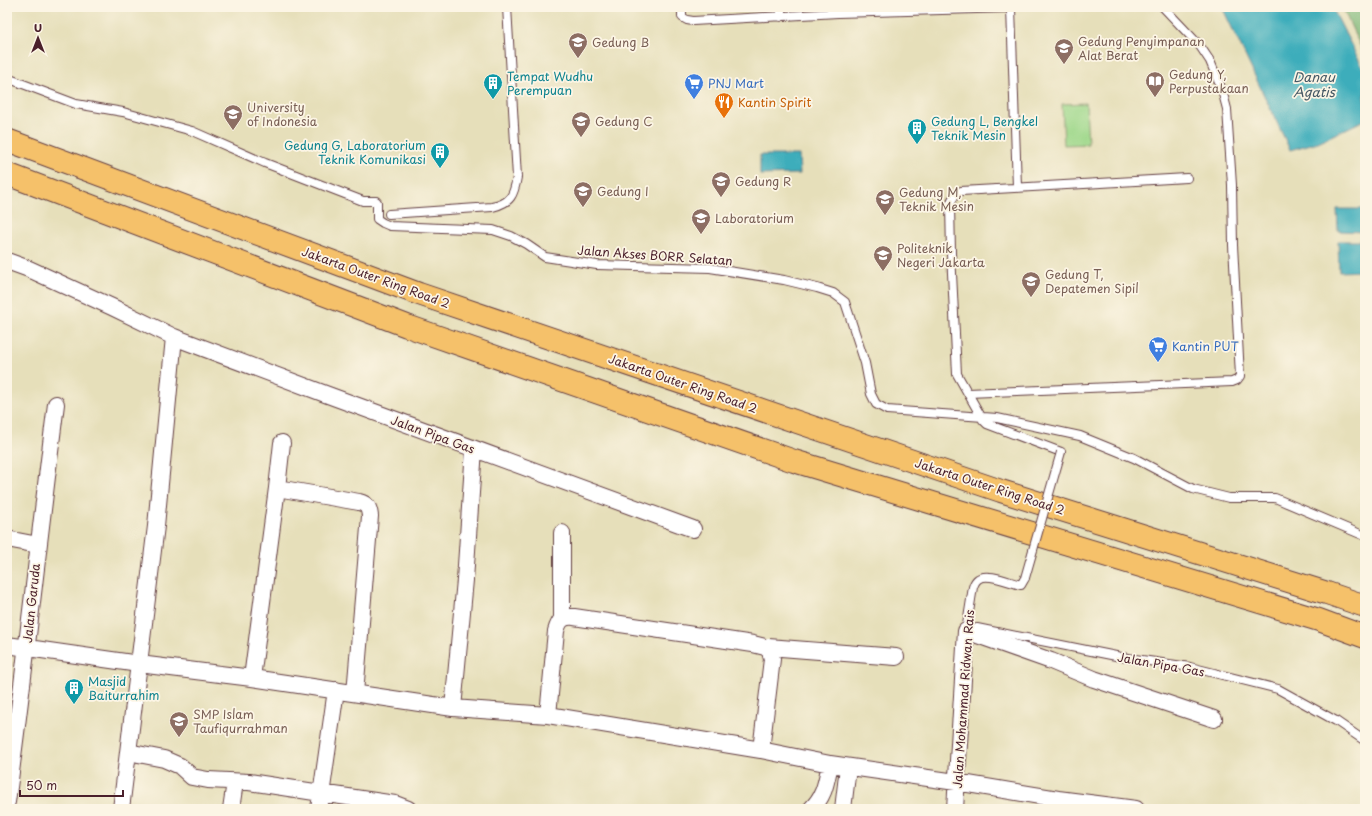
<svg xmlns="http://www.w3.org/2000/svg" width="1372" height="816" font-family="'Playpen Sans',sans-serif">
<style>
.green{fill:#9fd88b;stroke:#747c5b}
.forest{fill:#7fb877;stroke:#646c51}
.water{fill:#3eadbb;stroke:#446673}
.lines{fill:none;stroke-linecap:round;stroke-linejoin:round}
.lane-casing{stroke:#613c40;stroke-width:10}
.street-casing{stroke:#613c40;stroke-width:18}
.highway-casing{stroke:#613c40;stroke-width:24}
.lane{stroke:#fff;stroke-width:8}
.street{stroke:#fff;stroke-width:16}
.highway{stroke:#f5c16b;stroke-width:22}
.lane-bridge-casing{stroke:#613c40;stroke-width:10;stroke-linecap:butt}
.lane-bridge{stroke:#fff;stroke-width:8}
.labels{text-anchor:middle;dominant-baseline:central;stroke-width:3.5;stroke-linejoin:round;paint-order:stroke}
.education-label{font-size:12px;fill:#785e54;stroke:#fcf5e5;text-anchor:start}
.culture-label{font-size:12px;fill:#0d838f;stroke:#fcf5e5;text-anchor:start}
.shop-label{font-size:12px;fill:#366cbe;stroke:#fcf5e5;text-anchor:start}
.food-label{font-size:12px;fill:#c56008;stroke:#fcf5e5;text-anchor:start}
.street-label{font-size:12px;fill:#4a1f2b;stroke:#fcf5e5}
.water-label{font-size:13px;font-style:italic;fill:#455865;stroke:#fcf5e5}
</style>
<rect width="100%" height="100%" fill="#fcf5e5"/>
<filter id="ink" filterUnits="userSpaceOnUse"><feTurbulence type="fractalNoise" baseFrequency=".025" numOctaves="2"/><feDisplacementMap in="SourceGraphic" scale="8" xChannelSelector="R" yChannelSelector="G"/><feConvolveMatrix kernelMatrix="1 2 1 2 8 2 1 2 1" color-interpolation-filters="sRGB"/></filter>
<filter id="wash" filterUnits="userSpaceOnUse"><feTurbulence type="fractalNoise" baseFrequency=".012" numOctaves="4" result="noise"/><feDisplacementMap in="SourceGraphic" scale="16" xChannelSelector="R" yChannelSelector="G"/><feGaussianBlur stdDeviation="0.9" result="paint"/><feColorMatrix in="noise" values="0 0 0 0 0 0 0 0 0 0 0 0 0 0 0 0 0 1.4 0 .05"/><feComposite in="paint" operator="in"/></filter>
<g filter="url(#wash)">
<rect width="100%" height="100%" fill="#e6dfba"/>
<path class="green" d="M 1086,103 L 1088,144 L 1064,145 L 1062,104 Z"/>
<path class="forest" d="M 1342,7 L 1365,7 L 1365,56 Z"/>
<path class="water" d="M 1222,7 L 1332,7 L 1365,72 L 1365,120 L 1318,142 L 1290,150 Z
M 760,155 L 799,155 L 800,174 L 760,175 Z
M 1337,209 L 1365,209 L 1365,232 L 1338,231 Z
M 1338,241 L 1365,241 L 1365,271 L 1339,272 Z"/>
</g>
<g filter="url(#ink)">
<g class="lines">
<g class="lane-casing">
<path id="lane" d="M 682,7 L 682,17 L 687,20 L 693,21 L 838,13 L 1011,8 L 1017,187
M 781,7 L 781,17
M 7,78 L 76,104 L 123,112 L 192,131 L 265,163 L 363,201 L 376,201 L 377,202 L 377,219 L 383,223 L 390,226 L 493,230 L 511,236 L 526,244 L 545,257 L 597,265 L 710,268 L 784,280 L 817,288 L 833,293 L 845,302 L 865,363 L 871,394 L 876,404 L 887,410 L 997,418 L 1080,436 L 1134,458 L 1193,489 L 1229,498 L 1275,498 L 1365,536
M 389,214 L 492,207 C 511,203 514,195 517,177 L 507,7
M 968,393 L 1232,382 L 1237,380 L 1240,376 L 1233,245 L 1232,185 L 1227,109 L 1222,90 L 1210,61 L 1200,46 L 1163,7
M 1061,452 L 987,424 L 983,420 L 957,374 L 951,253 L 950,204 C 953,197 955,194 961,191 L 1187,178
M 977,628 L 1121,657 L 1190,667 L 1278,689 L 1336,721 L 1365,741
M 966,631 L 973,587 C 974,584 975,581 978,579 C 987,572 1011,583 1021,585 L 1025,578"/>
</g>
<g class="street-casing">
<path id="street" d="M 7,261 L 29,269 L 112,307 L 174,337 L 328,395 L 693,529
M 282,443 L 277,488 L 359,502 C 367,504 369,507 370,516 L 355,693
M 562,533 L 562,619
M 7,539 L 38,545
M 7,645 L 139,664 L 252,678 L 453,708 L 548,715 L 761,750 L 830,764 L 956,782 L 1058,799
M 768,647 L 896,657
M 252,678 L 277,488
M 453,708 L 465,580 L 474,449
M 548,715 L 556,631 C 559,621 562,616 574,617 L 753,644 L 769,648 L 772,659 L 761,750
M 128,752 L 164,759 L 180,766 L 192,777 L 208,780 L 249,782 L 321,793 L 395,804 L 408,809
M 7,802 C 25,670 39,537 56,404
M 121,809 L 156,526 L 174,337
M 231,809 L 235,782
M 319,809 L 336,690
M 811,809 C 825,796 826,782 830,764
M 843,809 L 848,767
M 955,809 L 966,631 L 1051,661 L 1094,679 L 1214,719
M 1058,809 L 1058,799 L 1136,809"/>
</g>
<g class="highway-casing">
<path id="highway" d="M 7,140 L 419,294 L 1001,491 L 1327,593 L 1365,606
M 7,174 L 407,326 L 794,461 L 1319,620 L 1365,637"/>
</g>
<use href="#lane" class="lane"/>
<use href="#street" class="street"/>
<use href="#highway" class="highway"/>
<g class="lane-bridge-casing">
<path id="lane-bridge" d="M 1025,578 L 1061,452"/>
</g>
<use href="#lane-bridge" class="lane-bridge"/>
</g>
</g>
<defs>
<g id="university-pin" transform="scale(1)"><path d="M0 17L-7.5 6A9.5 9.5 0 1 1 7.5 6Z" fill="#8d6e63" stroke="#fcf5e5"/><path d="M0-5L7-2L0 1L-7-2ZM-4 1L0 2.5L4 1V4Q0 6-4 4Z" fill="#fff"/></g>
<g id="library-pin" transform="scale(1)"><path d="M0 17L-7.5 6A9.5 9.5 0 1 1 7.5 6Z" fill="#8d6e63" stroke="#fcf5e5"/><path d="M-6-4Q-3-5.5-.7-3.5V5Q-3 3-6 4ZM6-4Q3-5.5 .7-3.5V5Q3 3 6 4Z" fill="#fff"/></g>
<g id="building-pin" transform="scale(1)"><path d="M0 17L-7.5 6A9.5 9.5 0 1 1 7.5 6Z" fill="#0f9aa8" stroke="#fcf5e5"/><path d="M-4-6H4V6H1V3H-1V6H-4ZM-2.5-4.3h1.7v1.8h-1.7ZM.8-4.3h1.7v1.8H.8ZM-2.5-1h1.7V.8h-1.7ZM.8-1h1.7V.8H.8Z" fill="#fff"/></g>
<g id="supermarket-pin" transform="scale(1)"><path d="M0 17L-7.5 6A9.5 9.5 0 1 1 7.5 6Z" fill="#3f7fe0" stroke="#fcf5e5"/><path d="M-6-5.5h2.5l.6 2H6L4.5 2H-2.5L-4.4-4H-6ZM-1.5 3.2a1.3 1.3 0 1 0 .1 0ZM3 3.2a1.3 1.3 0 1 0 .1 0Z" fill="#fff"/></g>
<g id="restaurant-pin" transform="scale(1)"><path d="M0 17L-7.5 6A9.5 9.5 0 1 1 7.5 6Z" fill="#e8710a" stroke="#fcf5e5"/><path d="M-5-6h1v4h1v-4h1v4h1v-4h1v5L-1.5 .5V6h-2V.5L-5-1ZM5-6V6H3V1.5H1.5Q1.5-4 5-6Z" fill="#fff"/></g>
<g id="school-pin" transform="scale(1)"><path d="M0 17L-7.5 6A9.5 9.5 0 1 1 7.5 6Z" fill="#8d6e63" stroke="#fcf5e5"/><path d="M0-5L7-2L0 1L-7-2ZM-4 1L0 2.5L4 1V4Q0 6-4 4Z" fill="#fff"/></g>
</defs>
<g fill-rule="evenodd">
<use href="#university-pin" x="578" y="42"/>
<use href="#university-pin" x="1064" y="48"/>
<use href="#library-pin" x="1155" y="81"/>
<use href="#building-pin" x="493" y="83"/>
<use href="#supermarket-pin" x="694" y="83"/>
<use href="#restaurant-pin" x="724" y="102"/>
<use href="#university-pin" x="233" y="114"/>
<use href="#university-pin" x="581" y="121"/>
<use href="#building-pin" x="917" y="128"/>
<use href="#building-pin" x="440" y="152"/>
<use href="#university-pin" x="721" y="181"/>
<use href="#university-pin" x="583" y="191"/>
<use href="#university-pin" x="885" y="199"/>
<use href="#university-pin" x="701" y="218"/>
<use href="#university-pin" x="883" y="255"/>
<use href="#university-pin" x="1031" y="281"/>
<use href="#supermarket-pin" x="1158" y="346"/>
<use href="#building-pin" x="74" y="688"/>
<use href="#school-pin" x="179" y="721"/>
</g>
<g class="labels">
<g class="education-label">
<text x="1078" y="41">Gedung Penyimpanan<tspan x="1078" dy="14">Alat Berat</tspan></text>
<text x="592" y="42">Gedung B</text>
<text x="1169" y="74">Gedung Y,<tspan x="1169" dy="14">Perpustakaan</tspan></text>
<text x="247" y="107">University<tspan x="247" dy="14">of Indonesia</tspan></text>
<text x="595" y="121">Gedung C</text>
<text x="735" y="181">Gedung R</text>
<text x="597" y="191">Gedung I</text>
<text x="899" y="192">Gedung M,<tspan x="899" dy="14">Teknik Mesin</tspan></text>
<text x="715" y="218">Laboratorium</text>
<text x="897" y="248">Politeknik<tspan x="897" dy="14">Negeri Jakarta</tspan></text>
<text x="1045" y="274">Gedung T,<tspan x="1045" dy="14">Depatemen Sipil</tspan></text>
<text x="193" y="714">SMP Islam<tspan x="193" dy="14">Taufiqurrahman</tspan></text>
</g>
<g class="culture-label">
<text x="507" y="76">Tempat Wudhu<tspan x="507" dy="14">Perempuan</tspan></text>
<text x="931" y="121">Gedung L, Bengkel<tspan x="931" dy="14">Teknik Mesin</tspan></text>
<text x="426" y="145" text-anchor="end">Gedung G, Laboratorium<tspan x="426" dy="14">Teknik Komunikasi</tspan></text>
<text x="88" y="681">Masjid<tspan x="88" dy="14">Baiturrahim</tspan></text>
</g>
<g class="shop-label">
<text x="708" y="83">PNJ Mart</text>
<text x="1172" y="346">Kantin PUT</text>
</g>
<g class="food-label">
<text x="738" y="102">Kantin Spirit</text>
</g>
<g class="street-label">
<text transform="translate(655 255) rotate(4)">Jalan Akses BORR Selatan</text>
<text transform="translate(376 277) rotate(20)">Jakarta Outer Ring Road 2</text>
<text transform="translate(683 383) rotate(19)">Jakarta Outer Ring Road 2</text>
<text transform="translate(433 434) rotate(20)">Jalan Pipa Gas</text>
<text transform="translate(990 486) rotate(18)">Jakarta Outer Ring Road 2</text>
<text transform="translate(31 603) rotate(-84)">Jalan Garuda</text>
<text transform="translate(1161 664) rotate(10)">Jalan Pipa Gas</text>
<text transform="translate(963 699) rotate(-86)">Jalan Mohammad Ridwan Rais</text>
</g>
<g class="water-label">
<text x="1314" y="76">Danau<tspan x="1314" dy="15">Agatis</tspan></text>
</g>
</g>
<rect width="1372" height="816" fill="none" stroke="#fcf5e5" stroke-width="24"/>
<g transform="translate(38 38)" stroke="#fcf5e5" stroke-width="3" paint-order="stroke">
<path d="M0-3L7 15L0 10L-7 15Z" fill="#4a1f2b"/>
<text y="-6" font-size="11" font-weight="bold" text-anchor="middle" fill="#4a1f2b">U</text>
</g>
<path d="M20 790v6h103v-6" fill="none" stroke="#4a1f2b" stroke-width="2"/>
<text x="26" y="790" font-size="12" fill="#4a1f2b" stroke="#fcf5e5" stroke-width="3" paint-order="stroke">50 m</text>
</svg>
